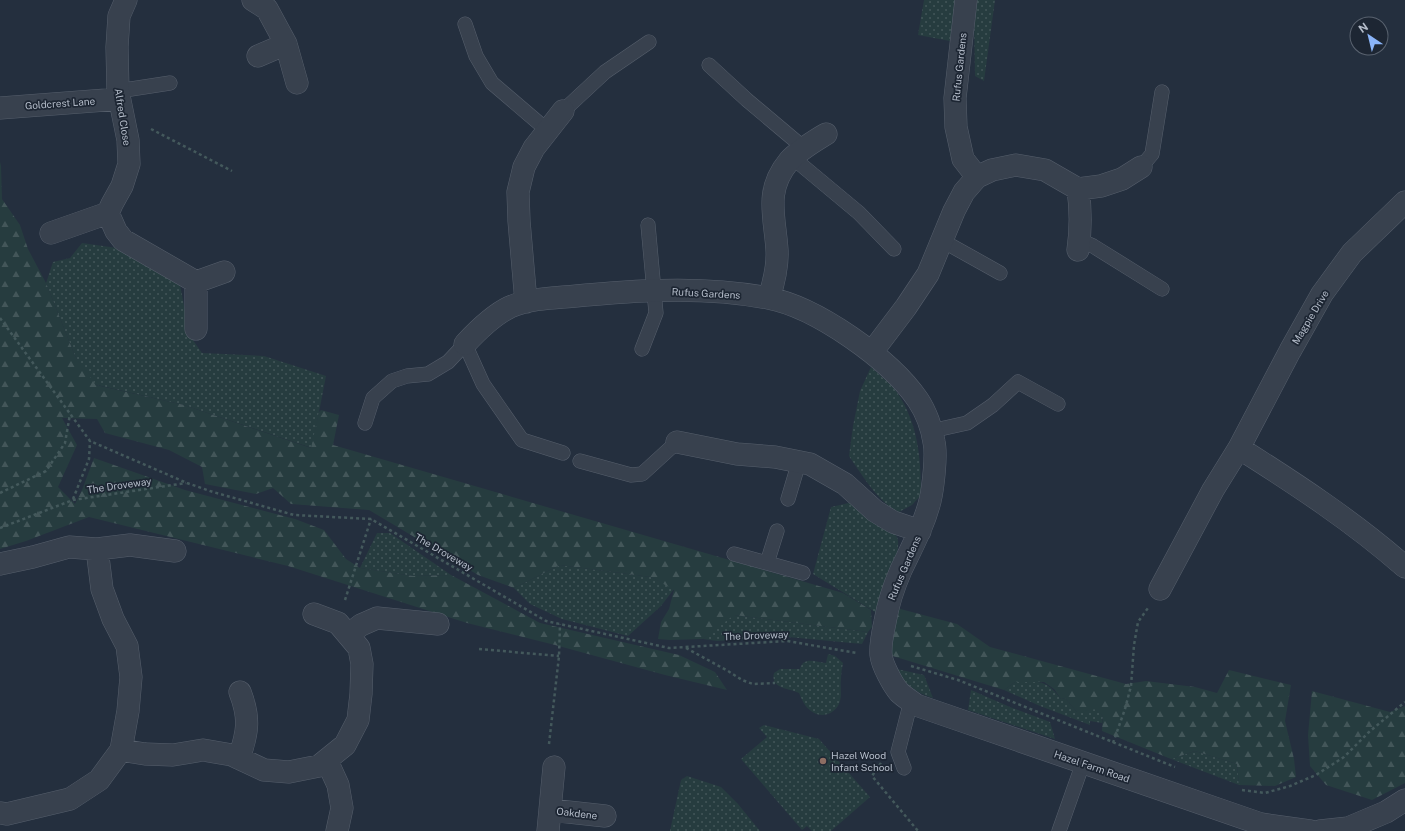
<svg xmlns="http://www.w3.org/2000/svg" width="1405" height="831" font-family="'Public Sans',sans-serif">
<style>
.grass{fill:url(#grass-dots)}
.forest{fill:url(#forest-firs)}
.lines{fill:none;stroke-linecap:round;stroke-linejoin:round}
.lane-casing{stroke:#565f6c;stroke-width:15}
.street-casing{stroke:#565f6c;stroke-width:23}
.path{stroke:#44595c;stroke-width:2.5;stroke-dasharray:3 3;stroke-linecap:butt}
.lane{stroke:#38414e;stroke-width:14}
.street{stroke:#38414e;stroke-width:22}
.education-dot{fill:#8d6e63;stroke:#1d2633;stroke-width:1.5}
.labels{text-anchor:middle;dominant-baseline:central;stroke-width:3.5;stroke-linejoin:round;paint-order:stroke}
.street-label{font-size:10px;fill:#b4bcc9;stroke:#1d2633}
.poi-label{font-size:10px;fill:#b4bcc9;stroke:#1d2633;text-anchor:start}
</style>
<defs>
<pattern id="grass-dots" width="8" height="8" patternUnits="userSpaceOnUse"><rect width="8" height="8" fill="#263c3f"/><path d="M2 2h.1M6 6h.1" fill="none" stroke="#435659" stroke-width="1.8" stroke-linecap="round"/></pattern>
<pattern id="forest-firs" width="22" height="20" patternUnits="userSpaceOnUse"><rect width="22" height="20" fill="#263c3f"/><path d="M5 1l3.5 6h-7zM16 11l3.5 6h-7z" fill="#435659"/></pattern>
</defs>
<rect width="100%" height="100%" fill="#242f3e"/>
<path class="grass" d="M 924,0 L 957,0 L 950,41 L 918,35 Z
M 976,0 L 995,0 L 984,81 L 975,76 L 974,16 Z
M 82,243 L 124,249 L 180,285 L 190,336 L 202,353 L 264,356 L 326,376 L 312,448 L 184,405 L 93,384 L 75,356 L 46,283 L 53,262 L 70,258 Z
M 871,367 C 879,375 889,382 896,391 C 918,422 921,458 921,495 L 912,505 L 899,512 C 880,505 860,472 849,456 L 853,426 L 860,391 Z
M 853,502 C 863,510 891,527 897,537 C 903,549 884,601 880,615 L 813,574 L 831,507 Z
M 377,533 L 390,533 L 451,575 L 413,576 L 360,568 Z
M 560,565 L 651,577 L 674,589 L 661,606 L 628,636 L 562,619 L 530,604 L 514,588 Z
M 731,614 L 734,615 L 868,632 L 862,644 L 788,637 L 717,641 L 703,639 Z
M 828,654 L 835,656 L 843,663 C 842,669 841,673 841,679 C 840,686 842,694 840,701 C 837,713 822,720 811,711 C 805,707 802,700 799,693 C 789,688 770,689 774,673 L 780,669 L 800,669 C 803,656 816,662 826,663 Z
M 892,668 L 924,675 L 933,698 C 915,693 904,682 892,668 Z
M 1015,682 C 1039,682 1045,678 1061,699 L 1065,698 L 1077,712 L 1094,708 L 1103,716 L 1102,723 L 1090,721 L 1090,725 L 1040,706 L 1004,690 Z
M 971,690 L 1010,707 L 1050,722 L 1055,739 L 968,710 Z
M 764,725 L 819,739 L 870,797 L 831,831 L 812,831 L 807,826 L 802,830 L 741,759 L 767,737 L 759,728 Z
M 1195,751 L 1237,764 L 1239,785 L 1171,759 Z
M 687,776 L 721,787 L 738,804 L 760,831 L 670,831 L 681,780 Z"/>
<path class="forest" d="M 0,162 L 1,166 L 2,199 L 20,225 L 28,249 L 46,283 L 75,356 L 96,385 L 184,405 L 311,448 L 319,412 L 321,410 L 339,415 L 333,445 L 843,593 L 871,610 L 872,627 L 868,632 L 734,615 L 703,639 L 670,640 L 658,639 L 661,622 L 669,609 L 674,590 L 651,577 L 560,565 L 514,588 L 478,575 L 369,510 L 291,504 L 273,488 L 256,494 L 205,484 L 202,467 L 169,450 L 105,433 L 97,419 L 62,418 L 77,445 L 58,487 L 75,504 L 82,490 L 94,458 L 185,490 L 295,519 L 324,530 L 346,559 L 360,568 L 413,576 L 451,575 L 540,623 L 679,655 L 715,672 L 727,690 L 665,675 L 555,645 L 467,623 L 288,566 L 89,517 L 26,541 L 0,549 Z
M 893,607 L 957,624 L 990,647 L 1126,684 L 1146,681 L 1195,687 L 1217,693 L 1229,670 L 1291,685 L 1285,721 L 1294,759 L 1296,777 L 1275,786 L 1239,785 L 1237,764 L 1195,751 L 1171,759 L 1102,731 L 1103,716 L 1094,709 L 1090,712 L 1077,712 L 1065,698 L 1061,699 L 1054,689 L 1044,682 L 1015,682 L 1004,690 L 886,654 Z
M 1312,691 L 1390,712 L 1405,706 L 1405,783 L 1372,800 L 1326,785 L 1310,766 L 1308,735 Z"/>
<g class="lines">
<g class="lane-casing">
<path id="lane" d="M 465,24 L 476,56 L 492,83 L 547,130
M 709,65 L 747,100 L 804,148
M 118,91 L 170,83
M 563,111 L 605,72 L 649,42
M 793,158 L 859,213 L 894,249
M 1141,167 L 1152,154 L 1162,92
M 941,240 L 1000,273
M 1079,240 L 1093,246 L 1162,289
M 642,349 L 656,313 L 648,225
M 365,423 L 373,398 L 392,381 L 407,376 L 428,374 L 448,362 L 465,344 L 483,384 L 522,440 L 563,453
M 931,431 L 967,423 L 993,405 L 1018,382 L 1058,404
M 580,461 L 631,475 L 642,474 L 677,442
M 788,499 L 799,462
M 777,531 L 767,563 L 803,573
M 734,554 L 767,563
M 904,768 L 898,752 L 911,701
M 1059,831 L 1083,763"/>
</g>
<g class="street-casing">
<path id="street" d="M 126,0 L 119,16 L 117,47 L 118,91 L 128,140 L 129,164 L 122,186 L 112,204 L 108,213 L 116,231 L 123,240 L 196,282 L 196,329
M 253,0 L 267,9 L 286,44 L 297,83
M 258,56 L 286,44
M 0,108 L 119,99
M 977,177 L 992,170 L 1016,165 L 1045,170 L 1078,189 L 1101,186 L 1122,179 L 1141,167
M 51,233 L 108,213
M 1078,250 C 1081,229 1081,210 1078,189
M 196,282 L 224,272
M 769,298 C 774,282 778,266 777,250 C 775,216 764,191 789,161 C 799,150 813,142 826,134
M 526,302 L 519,221 L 518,192 L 524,167 L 534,148 L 563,111
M 465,344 C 478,330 493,315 510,307 C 531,298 554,298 576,296 C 598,294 621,292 643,291 C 684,289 727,290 768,298 C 816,307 890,359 918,400 C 926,412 932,429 934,442 C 937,455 933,488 930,501 C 924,525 912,547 901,570 C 894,586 888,604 885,622 C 883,632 880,644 881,655 C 882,665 893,685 899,692 C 904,697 911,701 916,705 L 1261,824 L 1310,831
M 872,352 L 906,307 L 928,274 L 954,211 L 964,192 L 977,177 L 963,159 L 956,127 L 955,98 L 966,0
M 677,442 L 737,454 L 775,457 L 810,464 L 845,484 L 875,511 L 893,522 L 920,531
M 1239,448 C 1296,484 1354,522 1405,567
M 0,564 L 33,557 L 69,547 L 97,549 L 130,545 L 175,551
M 1160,589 L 1213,490 L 1239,448 L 1290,351 L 1322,294 L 1352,253 L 1405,202
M 348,635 L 361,625 L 377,618 L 438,624
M 121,750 L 145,754 L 173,755 L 203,750 L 232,755 L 264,770 L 289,772 L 319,766 L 345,745 L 358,720 L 361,694 L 362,664 L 359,648 L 338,623 L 314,614
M 239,758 C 248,732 250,718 240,692
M 327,761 L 338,785 L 342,808 L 337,831
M 550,810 L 605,816
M 0,813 L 7,814 L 70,799 L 99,780 L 121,750 L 128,711 L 131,677 L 127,646 L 113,619 L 102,589 L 97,549
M 548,831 L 554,767
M 1320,831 L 1348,828 L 1386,812 L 1405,800"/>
</g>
<path class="path" d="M 151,129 L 232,171
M 0,318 L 90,441 L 187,483 L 213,492 L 294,515 L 371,519 L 546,621 L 669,648 L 787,641 L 857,653
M 0,493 L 46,471 L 65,443 L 70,414
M 73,499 L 89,459 L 90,441
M 0,528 L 73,500 L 186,483
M 345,600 L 371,519
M 686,648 L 728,671 L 742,680 L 753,684 L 775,683
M 479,649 L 559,656
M 911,666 L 958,680 L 1175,767
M 1113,743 L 1125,709 L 1131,686 L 1134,645 L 1138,622 L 1148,608
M 549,744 L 559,656 L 560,624
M 881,763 L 872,776 L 918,831
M 1242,790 L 1265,793 L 1290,786 L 1316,775 L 1344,757 L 1369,732 L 1405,702"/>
<use href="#lane" class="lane"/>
<use href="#street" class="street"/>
</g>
<circle class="education-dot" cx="823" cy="761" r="4"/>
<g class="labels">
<g class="street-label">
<text transform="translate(959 67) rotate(-84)">Rufus Gardens</text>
<text transform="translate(60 103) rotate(-4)">Goldcrest Lane</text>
<text transform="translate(123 117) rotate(81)">Alfred Close</text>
<text transform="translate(706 293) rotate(3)">Rufus Gardens</text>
<text transform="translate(1310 317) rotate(-59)">Magpie Drive</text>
<text transform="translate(119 485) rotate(-8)">The Droveway</text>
<text transform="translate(444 552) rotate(30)">The Droveway</text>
<text transform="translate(904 568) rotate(-67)">Rufus Gardens</text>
<text transform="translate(756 635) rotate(-2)">The Droveway</text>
<text transform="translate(1092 766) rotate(19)">Hazel Farm Road</text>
<text transform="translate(577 813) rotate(7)">Oakdene</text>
</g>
<g class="poi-label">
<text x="831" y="755">Hazel Wood<tspan x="831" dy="12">Infant School</tspan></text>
</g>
</g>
<g transform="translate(1369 36) rotate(325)"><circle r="19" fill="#1d2633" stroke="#59626f"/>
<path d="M0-3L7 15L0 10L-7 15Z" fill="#8ab4f8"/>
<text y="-6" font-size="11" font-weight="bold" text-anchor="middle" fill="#b4bcc9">N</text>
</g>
</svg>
